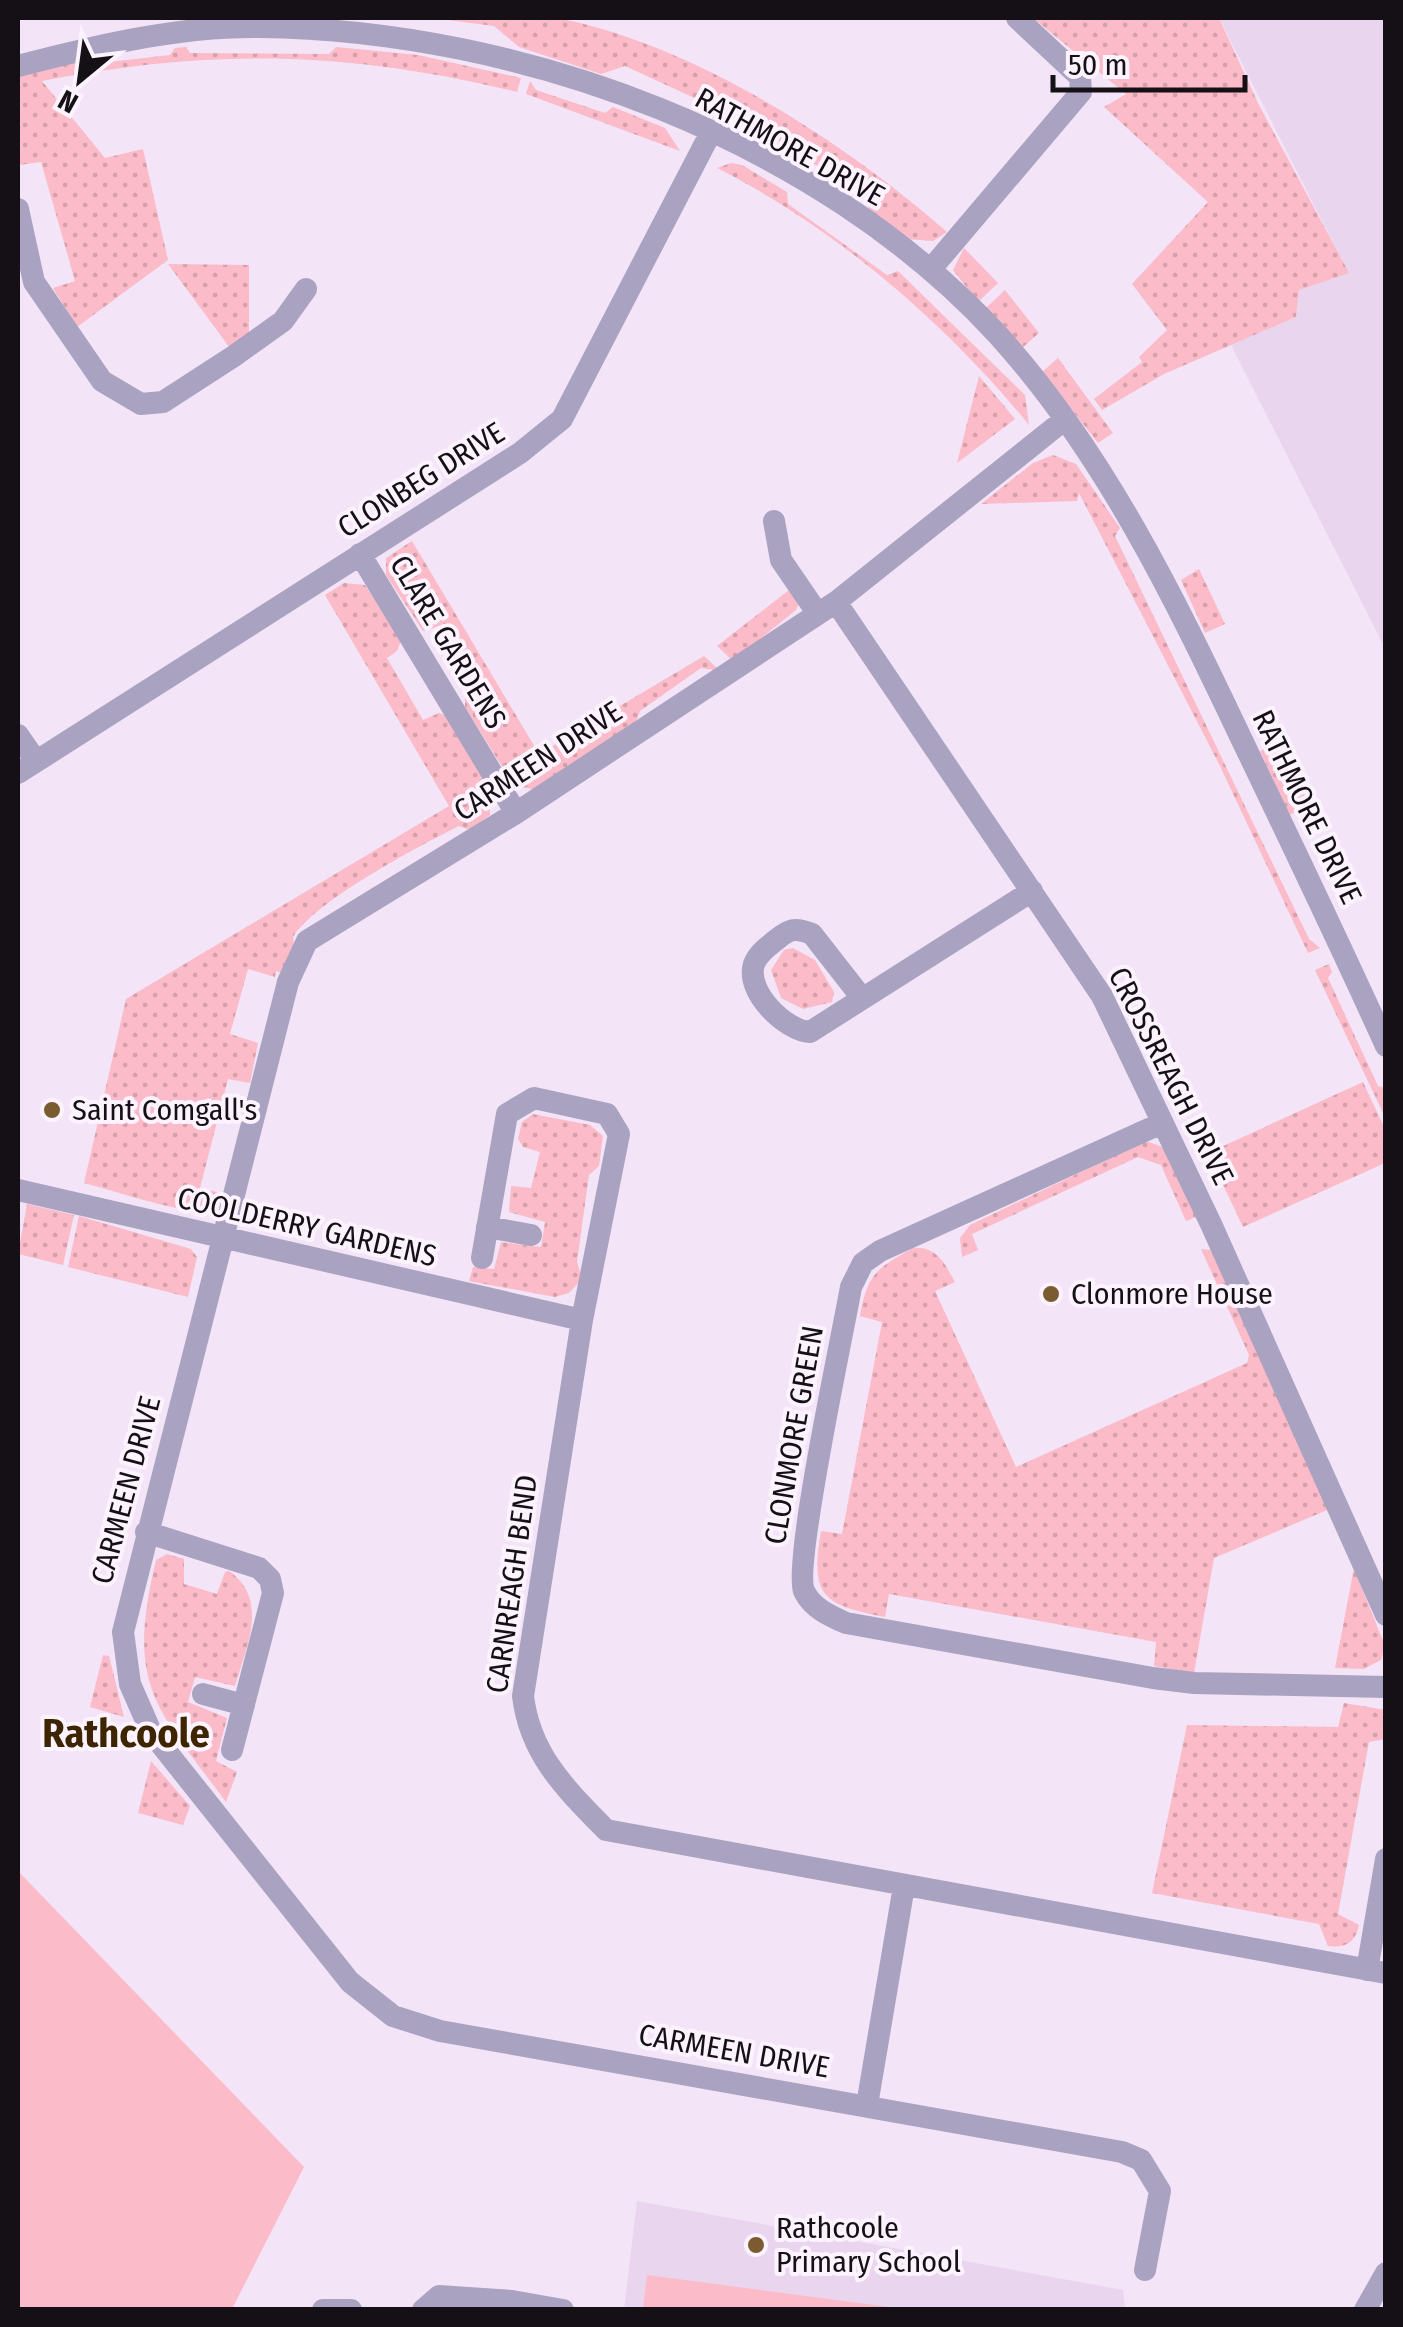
<svg xmlns="http://www.w3.org/2000/svg" width="1403" height="2327" font-family="'Fira Sans Condensed',sans-serif">
<style>
.built{fill:#e9d5ee}
.grass{fill:url(#grass-dots)}
.green{fill:#fbbbc8}
.lines{fill:none;stroke-linecap:round;stroke-linejoin:round}
.street{stroke:#a9a3c1;stroke-width:22}
.poi-dot{fill:#7a5c30;stroke:#fcf3ff;stroke-width:4}
.labels{text-anchor:middle;dominant-baseline:central;stroke-width:8;stroke-linejoin:round;paint-order:stroke}
.street-label{font-size:30px;fill:#151016;stroke:#fcf3ff}
.poi-label{font-size:30px;fill:#151016;stroke:#fcf3ff;text-anchor:start}
.district-label{font-size:40px;font-weight:bold;fill:#3c2500;stroke:#fcf3ff}
</style>
<defs>
<pattern id="grass-dots" width="8" height="8" patternUnits="userSpaceOnUse" patternTransform="scale(2.5)"><rect width="8" height="8" fill="#fbbbc8"/><path d="M2 2h.1M6 6h.1" fill="none" stroke="#d6a0ab" stroke-width="1.8" stroke-linecap="round"/></pattern>
</defs>
<rect width="100%" height="100%" fill="#f3e4f7"/>
<path class="built" d="M 1219,18 L 1385,18 L 1385,648 L 1231,345 L 1296,317 L 1299,290 L 1348,272 Z
M 637,2201 L 1123,2290 L 1125,2309 L 624,2310 Z"/>
<path class="grass" d="M 432,18 C 473,18 522,10 562,19 C 696,46 846,143 947,232 L 933,241 L 905,239 L 872,216 L 863,195 L 753,125 L 625,66 L 601,74 L 519,47 L 494,26 Z
M 1033,18 L 1219,18 L 1258,103 L 1349,273 L 1299,290 L 1296,317 L 1164,374 L 1102,410 L 1094,399 L 1142,362 L 1139,357 L 1167,330 L 1132,284 L 1208,202 L 1104,107 L 1126,94 Z
M 186,47 L 190,53 L 329,54 L 336,47 L 418,55 L 521,78 L 517,92 C 348,51 212,48 42,81 L 105,158 L 143,149 L 168,260 L 77,327 L 53,288 L 75,281 L 41,162 L 19,165 L 18,159 L 18,70 L 93,57 L 100,63 L 170,55 L 175,48 Z
M 530,81 L 536,90 L 605,113 L 613,107 L 665,128 L 680,151 L 526,94 Z
M 731,163 L 742,165 L 787,192 L 788,204 L 887,275 L 898,271 L 1025,395 L 1029,425 C 946,323 834,227 717,168 Z
M 964,248 L 998,283 L 978,302 L 953,270 Z
M 168,264 L 249,265 L 249,334 L 230,348 Z
M 1005,290 L 1039,333 L 1021,349 L 985,309 Z
M 1058,358 L 1113,433 L 1098,443 L 1042,372 Z
M 979,376 L 1015,419 L 957,463 Z
M 1053,455 L 1076,464 L 1120,528 L 1115,536 L 1309,939 L 1320,948 L 1308,953 L 1219,764 L 1079,493 L 1077,501 L 981,504 L 1033,463 Z
M 412,541 L 539,754 L 704,656 L 720,671 L 701,668 L 640,711 L 634,728 L 538,790 L 514,786 L 465,707 L 465,697 L 477,687 L 440,626 L 423,631 L 386,575 L 386,558 Z
M 1199,569 L 1225,624 L 1205,633 L 1181,580 Z
M 344,583 L 365,585 L 402,638 L 397,651 L 387,658 L 423,720 L 439,713 L 447,716 L 489,784 L 490,815 L 470,830 L 459,826 C 419,846 315,901 293,937 L 295,954 L 284,974 L 276,971 L 275,977 L 248,969 L 230,1034 L 258,1043 L 250,1083 L 228,1079 L 200,1188 L 221,1193 L 217,1210 C 200,1220 109,1189 84,1183 L 126,999 L 449,806 L 325,595 Z
M 793,587 L 799,603 L 796,610 L 733,661 L 717,646 Z
M 1280,742 L 1310,806 L 1289,815 L 1260,751 Z
M 793,948 L 815,960 L 834,992 L 832,1002 L 803,1009 L 781,998 L 771,970 L 784,950 Z
M 1329,964 L 1332,972 L 1328,978 L 1378,1086 L 1385,1088 L 1385,1117 L 1315,970 Z
M 1363,1082 L 1385,1129 L 1385,1163 L 1243,1227 L 1208,1153 Z
M 533,1114 L 590,1125 L 603,1136 L 599,1166 L 589,1175 L 577,1262 L 582,1279 L 569,1293 L 555,1297 L 469,1281 L 473,1267 L 494,1269 L 501,1242 L 541,1247 L 545,1222 L 509,1212 L 511,1186 L 531,1188 L 540,1152 L 523,1147 L 518,1139 L 522,1122 Z
M 1146,1141 L 1168,1149 L 1201,1215 L 1186,1221 L 1161,1165 L 1138,1157 L 972,1234 L 978,1250 L 962,1257 L 960,1238 L 970,1225 Z
M 27,1204 L 74,1215 L 63,1265 L 18,1254 Z
M 79,1216 L 191,1249 L 197,1257 L 188,1297 L 68,1267 Z
M 913,1248 C 937,1246 945,1264 955,1282 L 935,1291 L 1016,1467 L 1247,1363 L 1249,1355 L 1201,1249 L 1211,1250 L 1332,1508 L 1214,1558 L 1194,1673 L 1154,1666 L 1156,1642 L 889,1594 L 885,1617 C 822,1605 810,1596 821,1531 L 842,1534 L 882,1322 L 860,1316 C 868,1273 876,1269 913,1248 Z
M 167,1554 L 184,1559 L 184,1584 L 217,1594 L 225,1572 L 229,1571 C 270,1600 246,1648 235,1686 L 195,1677 L 188,1702 L 227,1718 L 216,1761 L 237,1772 L 226,1802 C 154,1705 126,1686 156,1560 Z
M 1354,1568 L 1385,1646 L 1381,1660 L 1364,1669 L 1335,1668 Z
M 103,1655 L 109,1656 L 124,1717 L 90,1707 Z
M 1344,1703 L 1386,1710 L 1385,1739 L 1369,1742 L 1338,1914 L 1359,1925 C 1355,1943 1346,1948 1328,1946 L 1319,1924 L 1152,1893 L 1187,1725 L 1338,1727 Z
M 151,1761 L 190,1806 L 183,1825 L 138,1813 Z"/>
<path class="green" d="M 18,1871 L 304,2167 L 232,2309 L 18,2309 Z
M 647,2275 L 904,2309 L 643,2309 Z"/>
<g class="lines">
<path class="street" d="M 18,66 C 95,46 178,26 259,27 C 522,30 818,139 998,335 C 1104,452 1174,597 1241,738 C 1290,840 1339,942 1386,1046
M 18,209 L 34,282 L 102,381 L 141,404 L 163,402 L 234,356 L 283,321 L 306,289
M 931,269 L 1081,92 L 1080,77 L 1017,18
M 1064,420 L 836,602 L 516,813 L 307,941 L 288,982 L 123,1632 L 130,1684 L 151,1732 L 350,1982 L 393,2016 L 440,2031 L 1122,2152 L 1141,2160 L 1160,2191 L 1145,2270
M 774,521 L 781,560 L 818,614
M 360,554 L 516,813
M 836,602 L 1102,996 L 1211,1224 L 1386,1615
M 18,735 L 36,761
M 18,773 L 520,453 L 562,419 L 711,132
M 862,998 L 812,934 C 795,927 789,929 776,940 C 767,947 758,954 754,964 C 745,992 786,1031 810,1032 L 1032,891
M 1162,1123 L 880,1251 L 863,1263 L 851,1287 C 843,1333 793,1564 804,1591 C 812,1608 830,1616 846,1623 L 1153,1678 L 1194,1683 L 1386,1687
M 18,1190 L 582,1320
M 487,1227 L 531,1235
M 482,1258 L 507,1114 L 534,1098 L 607,1114 L 619,1134 L 582,1320 L 523,1696 C 530,1755 566,1789 606,1830 L 1386,1973
M 146,1532 L 259,1568 L 270,1579 L 273,1593 L 232,1750
M 203,1694 L 244,1705
M 1367,1970 L 1386,1859
M 867,2105 L 904,1886
M 323,2310 L 351,2310
M 423,2310 L 439,2296 L 512,2301
M 511,2310 L 512,2301 L 563,2310
M 1365,2310 L 1386,2273"/>
</g>
<g class="poi-dot">
<circle cx="52" cy="1110" r="10"/>
<circle cx="1051" cy="1294" r="10"/>
<circle cx="756" cy="2245" r="10"/>
</g>
<g class="labels">
<g class="street-label">
<text transform="translate(790 147) rotate(29)">RATHMORE DRIVE</text>
<text transform="translate(421 480) rotate(-32)">CLONBEG DRIVE</text>
<text transform="translate(448 642) rotate(59)">CLARE GARDENS</text>
<text transform="translate(538 761) rotate(-33)">CARMEEN DRIVE</text>
<text transform="translate(1307 807) rotate(64)">RATHMORE DRIVE</text>
<text transform="translate(1171 1076) rotate(63)">CROSSREAGH DRIVE</text>
<text transform="translate(307 1227) rotate(13)">COOLDERRY GARDENS</text>
<text transform="translate(794 1435) rotate(-80)">CLONMORE GREEN</text>
<text transform="translate(126 1490) rotate(-75)">CARMEEN DRIVE</text>
<text transform="translate(512 1584) rotate(-82)">CARNREAGH BEND</text>
<text transform="translate(734 2051) rotate(10)">CARMEEN DRIVE</text>
</g>
<g class="poi-label">
<text x="72" y="1110">Saint Comgall's</text>
<text x="1071" y="1294">Clonmore House</text>
<text x="776" y="2228">Rathcoole<tspan x="776" dy="34">Primary School</tspan></text>
</g>
<g class="district-label">
<text x="126" y="1734">Rathcoole</text>
</g>
</g>
<rect width="1403" height="2327" fill="none" stroke="#151016" stroke-width="40"/>
<g transform="translate(80 80) rotate(209)" stroke="#fcf3ff" stroke-width="8" paint-order="stroke">
<path d="M0-8L18 38L0 25L-18 38Z" fill="#151016"/>
<text y="-15" font-size="28" font-weight="bold" text-anchor="middle" fill="#151016">N</text>
</g>
<path d="M1053 75v15h192v-15" fill="none" stroke="#151016" stroke-width="5"/>
<text x="1068" y="75" font-size="30" fill="#151016" stroke="#fcf3ff" stroke-width="8" paint-order="stroke">50 m</text>
</svg>
